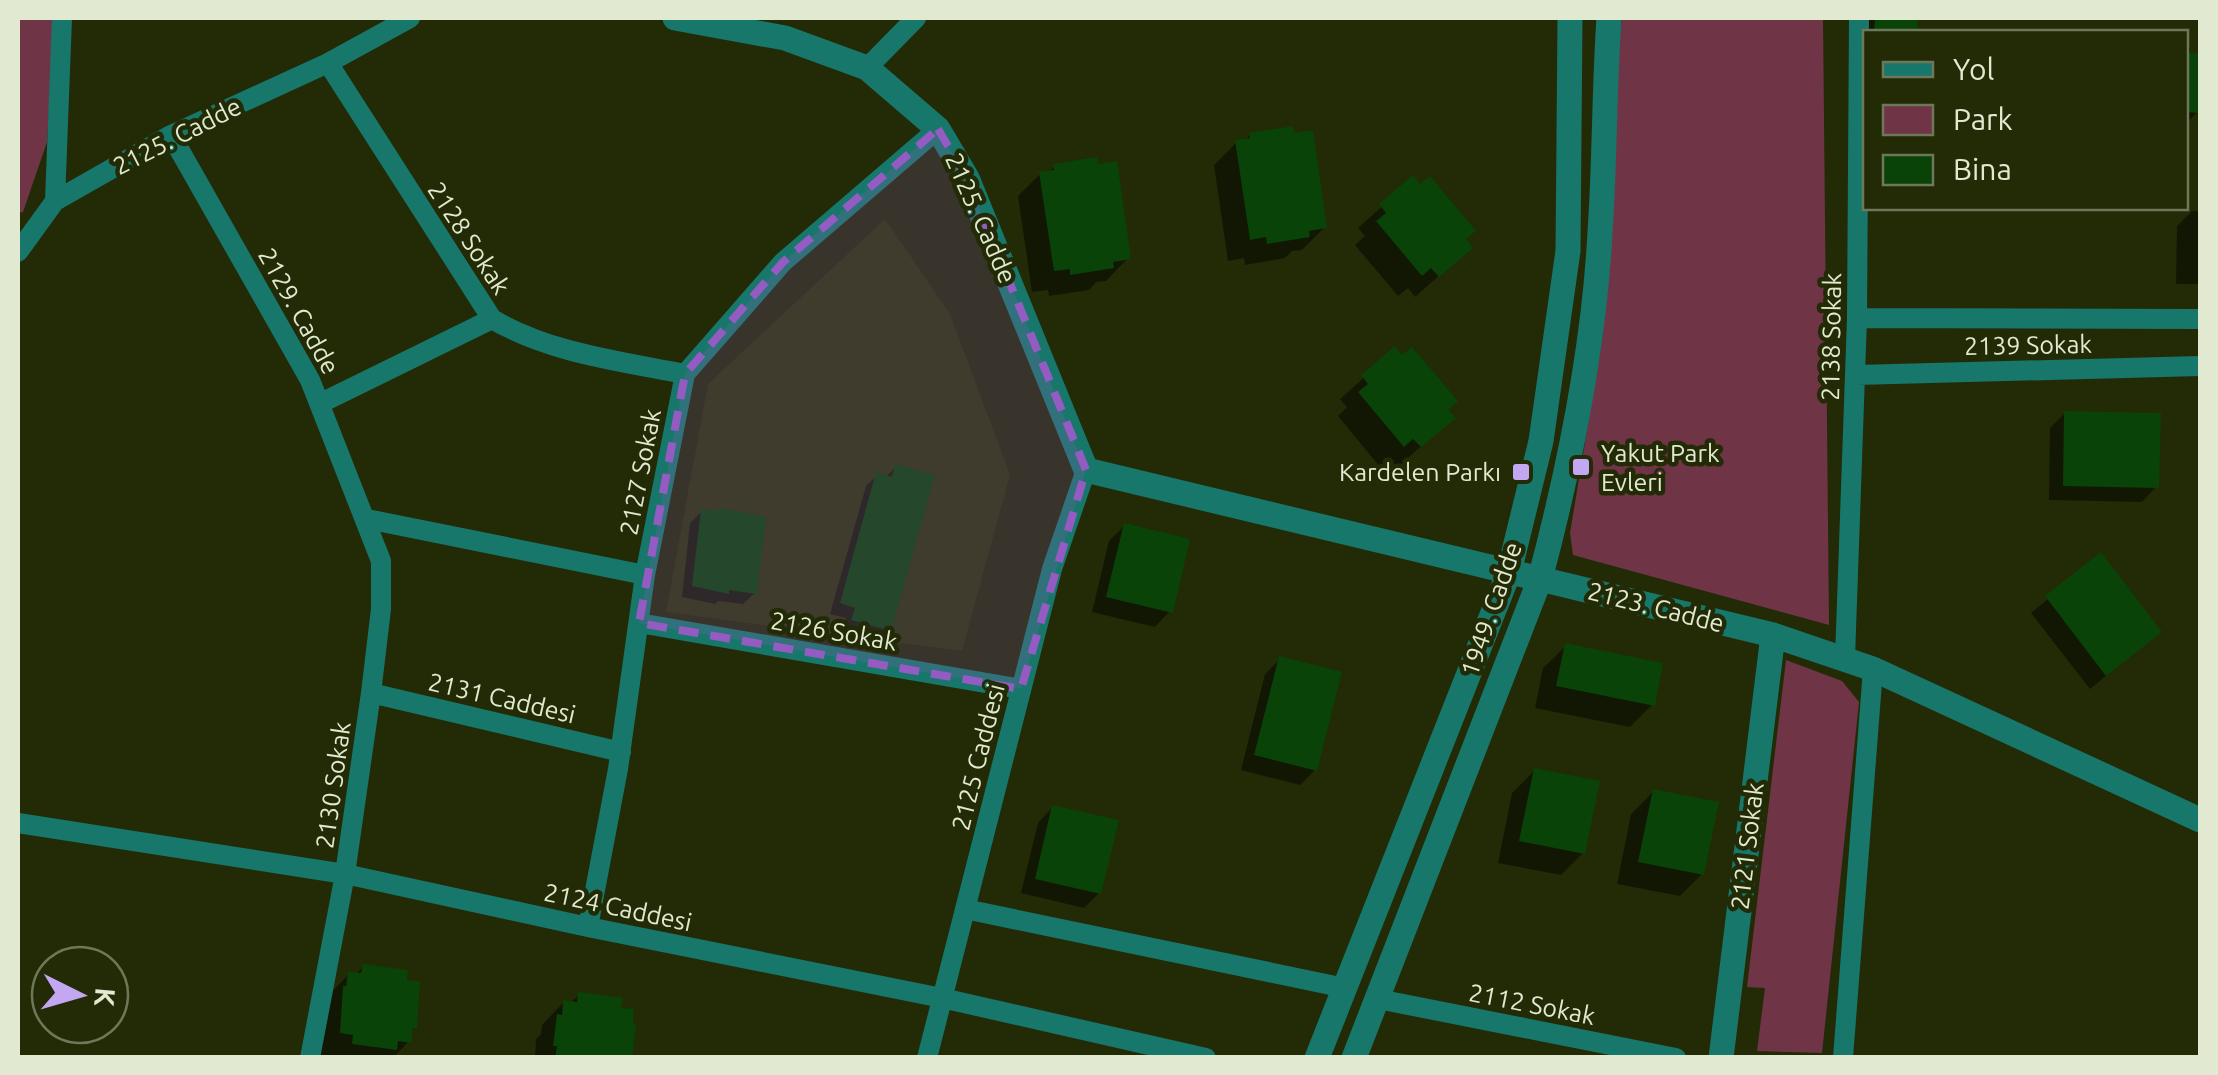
<svg xmlns="http://www.w3.org/2000/svg" width="2218" height="1075" font-family="Ubuntu,sans-serif">
<style>
.built{fill:#2a3509}
.green{fill:#6f3546}
.shadow{fill:#0007}
.building{fill:#094307}
.lines{fill:none;stroke-linecap:round;stroke-linejoin:round}
.minor{stroke:#17776b;stroke-width:20}
.tertiary{stroke:#17776b;stroke-width:25}
.marked{fill:#945cc3;fill-opacity:0.2;stroke:#945cc3;stroke-width:8;stroke-dasharray:20 12;stroke-linejoin:round}
.poi-dot{fill:#c4a7f1;stroke:#222b06;stroke-width:4}
.labels{text-anchor:middle;dominant-baseline:central;stroke-width:9;stroke-linejoin:round;paint-order:stroke}
.street-label{font-size:25px;fill:#e1ead0;stroke:#222b06}
.poi-label{font-size:25px;fill:#e1ead0;stroke:#222b06;text-anchor:start}
</style>
<rect width="100%" height="100%" fill="#222b06"/>
<path class="built" d="M 885,219 L 950,314 L 1010,475 L 962,651 L 666,612 L 708,384 Z"/>
<path class="green" d="M 18,18 L 55,18 L 47,142 L 23,212 L 18,213 Z
M 1622,18 L 1823,18 L 1829,625 L 1573,555 L 1570,533 L 1602,340 L 1617,51 Z
M 1786,660 L 1842,681 L 1859,702 L 1822,1053 L 1757,1051 L 1765,988 L 1747,987 Z"/>
<path class="shadow" d="M 1855,18 L 1915,18 L 1914,32 L 1866,32 Z
M 2186,48 L 2190,48 L 2190,55 L 2200,56 L 2197,112 L 2186,124 Z
M 1250,135 L 1325,227 L 1302,250 L 1292,251 L 1285,258 L 1245,265 L 1244,258 L 1228,261 L 1214,165 L 1236,143 L 1244,142 Z
M 1054,167 L 1128,258 L 1106,281 L 1096,282 L 1089,290 L 1049,296 L 1048,290 L 1032,292 L 1018,196 L 1040,174 L 1048,173 Z
M 1413,179 L 1470,248 L 1415,297 L 1408,288 L 1398,296 L 1355,245 L 1365,236 L 1358,228 Z
M 2192,211 L 2200,211 L 2200,284 L 2176,284 L 2177,226 Z
M 1395,350 L 1452,418 L 1397,468 L 1390,459 L 1380,467 L 1338,416 L 1347,407 L 1340,399 Z
M 2065,413 L 2157,486 L 2142,502 L 2049,500 L 2050,428 Z
M 896,467 L 889,630 L 878,641 L 842,631 L 846,618 L 830,614 L 866,486 L 877,475 L 885,477 Z
M 702,511 L 755,593 L 743,604 L 718,601 L 715,604 L 682,597 L 690,523 Z
M 1124,526 L 1170,611 L 1155,627 L 1092,612 L 1109,541 Z
M 2100,556 L 2159,632 L 2090,689 L 2031,613 Z
M 1566,646 L 1653,704 L 1630,727 L 1535,708 L 1543,668 Z
M 1280,659 L 1315,770 L 1300,785 L 1241,770 L 1265,674 Z
M 1535,770 L 1583,853 L 1561,875 L 1498,863 L 1512,793 Z
M 1654,791 L 1702,874 L 1680,896 L 1617,884 L 1631,814 Z
M 1053,807 L 1099,893 L 1084,908 L 1021,893 L 1038,823 Z
M 364,966 L 414,1027 L 409,1041 L 393,1058 L 332,1058 L 319,1054 L 327,997 L 349,974 L 355,975 Z
M 579,995 L 619,1010 L 627,1058 L 535,1058 L 536,1039 L 541,1034 L 542,1025 L 564,1002 L 570,1003 Z"/>
<path class="building" d="M 1875,18 L 1918,18 L 1917,32 L 1874,32 Z
M 2186,52 L 2200,54 L 2199,113 L 2186,112 Z
M 1293,126 L 1294,133 L 1313,130 L 1327,228 L 1309,231 L 1310,237 L 1267,244 L 1266,237 L 1250,240 L 1235,140 L 1250,138 L 1249,133 Z
M 1097,157 L 1098,164 L 1117,161 L 1131,259 L 1113,262 L 1114,268 L 1070,275 L 1070,269 L 1054,271 L 1039,172 L 1054,170 L 1053,164 Z
M 1413,175 L 1420,184 L 1430,176 L 1476,231 L 1466,239 L 1473,248 L 1439,277 L 1431,268 L 1422,276 L 1376,221 L 1386,213 L 1379,204 Z
M 1395,346 L 1402,355 L 1412,347 L 1458,401 L 1448,410 L 1456,418 L 1421,447 L 1413,439 L 1404,447 L 1358,392 L 1368,384 L 1361,375 Z
M 2064,411 L 2161,413 L 2159,488 L 2063,486 Z
M 895,464 L 935,475 L 891,631 L 851,620 L 855,608 L 840,603 L 876,472 L 892,477 Z
M 721,508 L 766,517 L 757,594 L 729,590 L 729,594 L 692,586 L 701,509 L 721,511 Z
M 1124,523 L 1190,539 L 1173,613 L 1106,597 Z
M 2101,552 L 2162,632 L 2106,676 L 2045,596 Z
M 1565,643 L 1663,663 L 1655,706 L 1556,686 Z
M 1279,656 L 1342,672 L 1317,771 L 1254,755 Z
M 1534,768 L 1600,781 L 1585,854 L 1519,841 Z
M 1653,789 L 1719,802 L 1704,875 L 1638,862 Z
M 1052,805 L 1119,820 L 1101,894 L 1035,879 Z
M 363,964 L 408,970 L 407,980 L 420,981 L 417,1028 L 413,1028 L 411,1043 L 398,1041 L 397,1050 L 352,1044 L 353,1035 L 340,1033 L 343,986 L 346,986 L 348,972 L 361,973 Z
M 578,992 L 623,998 L 621,1008 L 634,1009 L 633,1024 L 636,1025 L 632,1058 L 555,1058 L 557,1046 L 553,1046 L 557,1014 L 562,1015 L 563,1000 L 577,1002 Z"/>
<g class="lines">
<path class="minor" d="M 328,63 L 492,319 C 550,353 619,361 685,374
M 867,68 L 916,18
M 171,135 L 310,380 L 381,561 L 381,609 L 371,693 L 345,874 L 310,1058
M 55,201 L 62,18
M 18,252 L 55,201 L 171,135 L 328,63 L 410,18
M 1857,318 L 2200,319
M 1856,375 L 2200,366
M 321,403 L 492,319
M 367,519 L 645,575
M 639,623 L 1021,689
M 1845,658 L 1857,318 L 1859,18
M 371,693 L 621,752
M 18,823 L 345,874 L 588,927 L 942,998 L 1206,1058
M 965,909 L 1345,988
M 588,927 L 618,769 L 645,575 L 685,374 L 783,262 L 938,129
M 1378,999 L 1676,1058
M 927,1058 L 1052,569 L 1086,470
M 1843,1058 L 1873,669"/>
<path class="tertiary" d="M 675,18 L 785,38 L 867,68 L 938,129 L 967,178 L 1086,470 L 1773,635 L 1873,669 L 2200,820
M 1317,1058 L 1509,572 L 1541,441 L 1568,251 L 1570,18
M 1354,1058 L 1540,579 C 1570,466 1594,348 1600,232 C 1605,160 1604,89 1609,18
M 1721,1058 L 1773,635"/>
</g>
<path class="marked" d="M 938,129 L 967,178 L 1086,470 L 1021,689 L 639,623 L 685,374 L 783,262 Z"/>
<g class="poi-dot">
<rect x="1571" y="457" width="20" height="20" rx="5"/>
<rect x="1511" y="462" width="20" height="20" rx="5"/>
</g>
<g class="labels">
<g class="street-label">
<text transform="translate(177 136) rotate(-27)">2125. Cadde</text>
<text transform="translate(981 218) rotate(66)">2125. Cadde</text>
<text transform="translate(469 238) rotate(57)">2128 Sokak</text>
<text transform="translate(299 311) rotate(61)">2129. Cadde</text>
<text transform="translate(1831 337) rotate(-89)">2138 Sokak</text>
<text transform="translate(2028 345) rotate(-1)">2139 Sokak</text>
<text transform="translate(640 472) rotate(-79)">2127 Sokak</text>
<text transform="translate(1656 607) rotate(14)">2123. Cadde</text>
<text transform="translate(1491 609) rotate(-71)">1949. Cadde</text>
<text transform="translate(834 631) rotate(10)">2126 Sokak</text>
<text transform="translate(502 698) rotate(13)">2131 Caddesi</text>
<text transform="translate(978 757) rotate(-76)">2125 Caddesi</text>
<text transform="translate(333 785) rotate(-82)">2130 Sokak</text>
<text transform="translate(1747 846) rotate(-83)">2121 Sokak</text>
<text transform="translate(618 907) rotate(12)">2124 Caddesi</text>
<text transform="translate(1532 1004) rotate(11)">2112 Sokak</text>
</g>
<g class="poi-label">
<text x="1601" y="453">Yakut Park<tspan x="1601" dy="29">Evleri</tspan></text>
<text x="1501" y="472" text-anchor="end">Kardelen Parkı</text>
</g>
</g>
<rect width="2218" height="1075" fill="none" stroke="#e1ead0" stroke-width="40"/>
<rect x="1863" y="30" width="325" height="180" fill="#222b06" stroke="#6e7757" stroke-width="2.5"/>
<rect x="1883" y="62" width="50" height="15" fill="#17776b" stroke="#6e7757" stroke-width="2.5"/>
<text x="1953" y="80" font-size="30" fill="#e1ead0">Yol</text>
<rect x="1883" y="105" width="50" height="30" fill="#6f3546" stroke="#6e7757" stroke-width="2.5"/>
<text x="1953" y="130" font-size="30" fill="#e1ead0">Park</text>
<rect x="1883" y="155" width="50" height="30" fill="#094307" stroke="#6e7757" stroke-width="2.5"/>
<text x="1953" y="180" font-size="30" fill="#e1ead0">Bina</text>
<g transform="translate(80 995) rotate(95)"><circle r="48" fill="#222b06" stroke="#6e7757" stroke-width="2.5"/>
<path d="M0-8L18 38L0 25L-18 38Z" fill="#c4a7f1"/>
<text y="-15" font-size="28" font-weight="bold" text-anchor="middle" fill="#e1ead0">K</text>
</g>
</svg>
